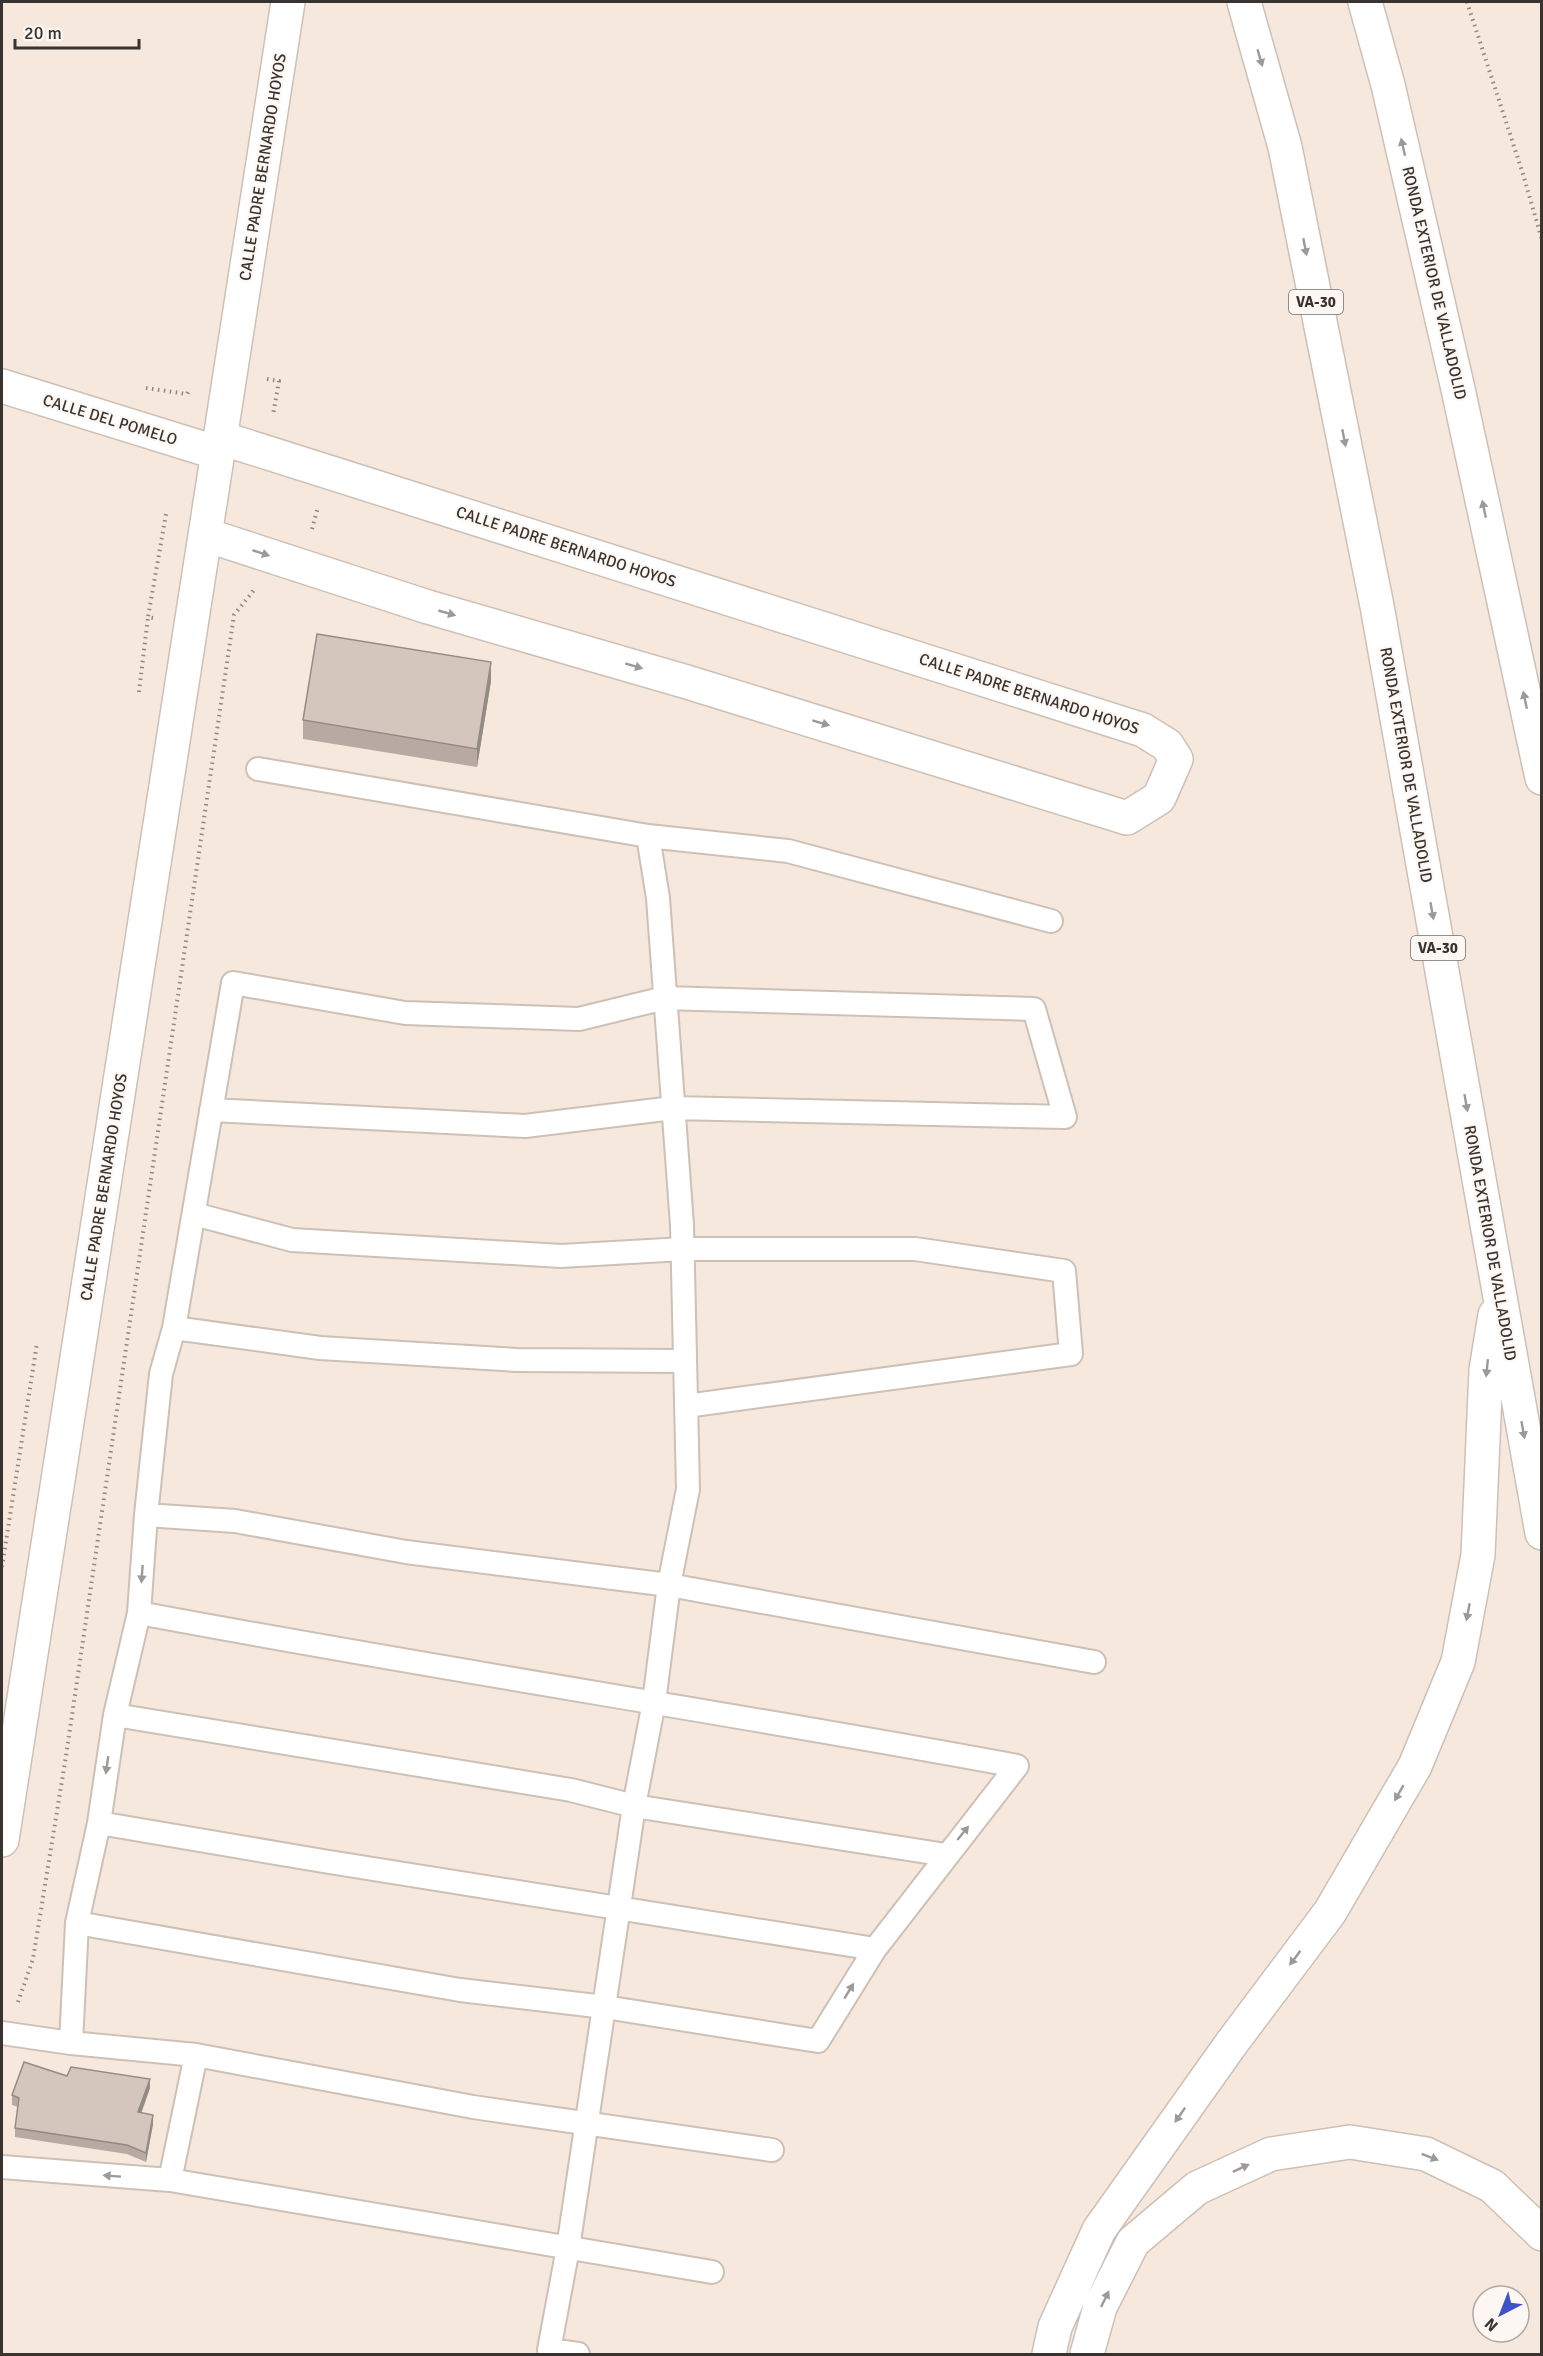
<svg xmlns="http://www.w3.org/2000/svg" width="1543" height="2356" font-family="Signika,sans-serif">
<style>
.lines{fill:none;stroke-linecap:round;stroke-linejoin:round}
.service-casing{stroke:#cdc0b5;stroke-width:26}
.minor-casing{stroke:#cdc0b5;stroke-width:36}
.motorway-casing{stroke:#cdc0b5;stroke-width:36}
.path{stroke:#918780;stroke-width:4;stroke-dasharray:1.5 4.5;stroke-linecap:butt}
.service{stroke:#fff;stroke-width:22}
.minor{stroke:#fff;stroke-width:33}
.motorway{stroke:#fff;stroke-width:33}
.wall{fill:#b6aaa2}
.shaded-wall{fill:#948b84}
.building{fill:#d4c6bc;stroke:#948b84;stroke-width:1.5}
.oneway{fill:#9c9997}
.labels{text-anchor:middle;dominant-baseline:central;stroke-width:4.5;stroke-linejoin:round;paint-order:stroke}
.shield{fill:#fdf7f3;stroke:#746e6a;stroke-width:1.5}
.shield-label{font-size:15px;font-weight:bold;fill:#39332f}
.street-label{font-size:16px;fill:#39332f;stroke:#fdf7f3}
</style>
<rect width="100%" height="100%" fill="#f6e8dd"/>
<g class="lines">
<g class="service-casing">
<path id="service" d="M 258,769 L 648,836 L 658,898 L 682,1225 L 688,1489 L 669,1585 L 654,1702 L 634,1806 L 568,2248 L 549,2350 L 578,2354
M 648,836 L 788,851 L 1051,921
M 211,1110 L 525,1126 L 673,1108 L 1065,1117 L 1034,1009 L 665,998 L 579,1019 L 405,1013 L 233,983 L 174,1328 L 320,1348 L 517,1360 L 685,1361
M 194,1214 L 292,1240 L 561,1256 L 683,1249 L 915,1249 L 1064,1271 L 1071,1354 L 686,1406
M 146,1515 L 235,1521 L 406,1552 L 669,1585 L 1094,1662
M 115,1715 L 571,1790 L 634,1806 L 946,1855
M 99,1823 L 323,1861 L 875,1949
M 77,1923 L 460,1990 L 605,2007 L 818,2041 L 875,1949 L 1017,1766 C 725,1712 431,1668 139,1613
M 2,2033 L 71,2043
M 196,2055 L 473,2107 L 772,2150
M 2,2167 L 170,2180 L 712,2272
M 170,2180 L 196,2055 L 71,2043 L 77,1923 L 99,1823 L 115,1715 L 139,1613 L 146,1515 L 161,1374 L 174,1328"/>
</g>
<g class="minor-casing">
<path id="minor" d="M 2,386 L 218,453
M 206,535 L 428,607 L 687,682 L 1127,818 L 1159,798 L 1176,759 L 1167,745 L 1143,730 L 221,438
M 2,1840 L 288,2"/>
</g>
<g class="motorway-casing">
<path id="motorway" d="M 1244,2 L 1285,147 L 1377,606 L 1542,1533
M 1365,2 L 1388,85 L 1458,389 L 1542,778
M 1049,2354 L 1055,2327 L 1099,2230 L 1231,2044 L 1330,1912 L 1415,1766 L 1458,1662 L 1478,1555 L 1486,1370 L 1495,1315
M 1087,2354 L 1100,2307 L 1133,2242 L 1197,2188 L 1271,2154 L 1350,2142 L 1426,2154 L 1492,2186 L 1542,2234"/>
</g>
<path class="path" d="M 1467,2 L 1523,174 L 1542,240
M 267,379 L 279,381 L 273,415
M 146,388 L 187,394 L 188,392
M 312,529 L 318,507
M 153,618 L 148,617 L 166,514
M 139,692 L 148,617
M 2,1567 L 37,1343
M 18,2002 L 33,1959 L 66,1756 L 234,615 L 254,590"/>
<use href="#service" class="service"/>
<use href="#minor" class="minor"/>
<use href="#motorway" class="motorway"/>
</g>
<path class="wall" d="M 491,681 L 477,767 L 303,739 L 303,720 Z
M 67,2076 L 150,2088 L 141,2113 L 153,2124 L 146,2162 L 127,2154 L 15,2137 L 15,2128 L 18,2107 L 12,2105 L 12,2095 Z"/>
<path class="shaded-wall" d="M 491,662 L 491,681 L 477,767 L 477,749 Z
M 150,2079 L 150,2088 L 138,2122 L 138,2112 Z
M 153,2115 L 153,2124 L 146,2162 L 146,2153 Z"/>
<path class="building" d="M 317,634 L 491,662 L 477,749 L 303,720 Z
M 24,2062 L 67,2076 L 71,2067 L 150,2079 L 138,2112 L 153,2115 L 146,2153 L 127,2145 L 15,2128 L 19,2098 L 12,2095 Z"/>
<defs><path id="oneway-solid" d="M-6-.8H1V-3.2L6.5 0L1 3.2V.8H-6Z" transform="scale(1.5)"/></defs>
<g class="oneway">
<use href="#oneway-solid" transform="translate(1260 58) rotate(74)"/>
<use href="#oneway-solid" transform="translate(1403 147) rotate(-103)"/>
<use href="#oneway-solid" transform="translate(1305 247) rotate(79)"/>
<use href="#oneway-solid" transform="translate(1344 438) rotate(79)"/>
<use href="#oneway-solid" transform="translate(1484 509) rotate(-102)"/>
<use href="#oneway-solid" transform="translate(261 553) rotate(18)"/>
<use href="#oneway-solid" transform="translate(447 613) rotate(16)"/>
<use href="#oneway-solid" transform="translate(634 666) rotate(16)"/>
<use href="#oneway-solid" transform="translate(1525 700) rotate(-102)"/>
<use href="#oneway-solid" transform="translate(821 723) rotate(17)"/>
<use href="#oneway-solid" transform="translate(1432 911) rotate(80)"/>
<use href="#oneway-solid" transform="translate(1466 1103) rotate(80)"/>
<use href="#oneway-solid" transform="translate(1487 1368) rotate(96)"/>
<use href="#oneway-solid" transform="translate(1523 1430) rotate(80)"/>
<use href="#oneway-solid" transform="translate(142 1574) rotate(94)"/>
<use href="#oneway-solid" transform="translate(1468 1612) rotate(101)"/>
<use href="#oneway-solid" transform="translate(107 1765) rotate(98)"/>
<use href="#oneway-solid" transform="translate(1399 1793) rotate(120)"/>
<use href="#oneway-solid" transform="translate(963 1833) rotate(-51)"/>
<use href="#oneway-solid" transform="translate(1295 1958) rotate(127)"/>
<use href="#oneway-solid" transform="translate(849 1991) rotate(-59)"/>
<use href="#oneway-solid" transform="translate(1180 2115) rotate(125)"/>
<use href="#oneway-solid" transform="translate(1430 2157) rotate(21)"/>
<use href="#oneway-solid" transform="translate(1241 2168) rotate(-25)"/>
<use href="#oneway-solid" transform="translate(112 2176) rotate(-176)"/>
<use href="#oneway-solid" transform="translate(1105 2299) rotate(-64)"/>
</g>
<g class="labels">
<g class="shield">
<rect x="1289" y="290" width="54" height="24" rx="4.5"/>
<rect x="1411" y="936" width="54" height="24" rx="4.5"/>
</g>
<g class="shield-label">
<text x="1316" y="302">VA-30</text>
<text x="1438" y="948">VA-30</text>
</g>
<g class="street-label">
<text transform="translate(263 167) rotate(-81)">CALLE PADRE BERNARDO HOYOS</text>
<text transform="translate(1434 283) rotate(77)">RONDA EXTERIOR DE VALLADOLID</text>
<text transform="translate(110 420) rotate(17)">CALLE DEL POMELO</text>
<text transform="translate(566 547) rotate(18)">CALLE PADRE BERNARDO HOYOS</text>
<text transform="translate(1029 694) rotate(18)">CALLE PADRE BERNARDO HOYOS</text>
<text transform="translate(1406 765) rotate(80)">RONDA EXTERIOR DE VALLADOLID</text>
<text transform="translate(104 1187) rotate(-81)">CALLE PADRE BERNARDO HOYOS</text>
<text transform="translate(1490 1243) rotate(80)">RONDA EXTERIOR DE VALLADOLID</text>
</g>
</g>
<rect width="1543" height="2356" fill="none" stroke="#39332f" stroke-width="6"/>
<g transform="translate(1501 2314) rotate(222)"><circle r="28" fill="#fdf7f3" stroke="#afa9a5" stroke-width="1.5"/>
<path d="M0-4.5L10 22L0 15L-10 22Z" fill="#3d53c6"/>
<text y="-9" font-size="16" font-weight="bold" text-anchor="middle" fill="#39332f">N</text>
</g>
<path d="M15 39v9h124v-9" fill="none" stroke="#39332f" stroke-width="3"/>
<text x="24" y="39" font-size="18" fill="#39332f" stroke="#fdf7f3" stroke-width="4.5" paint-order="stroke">20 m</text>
</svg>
